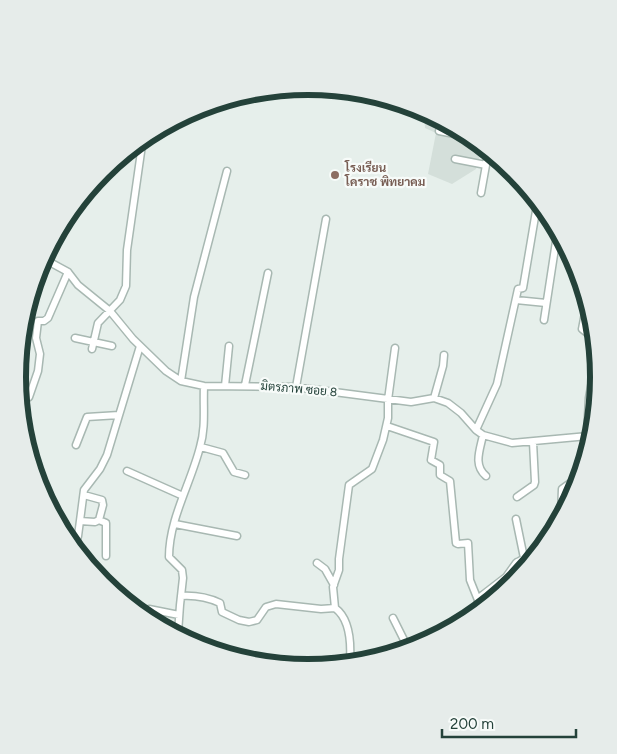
<svg xmlns="http://www.w3.org/2000/svg" width="617" height="754" font-family="Figtree,Sarabun,sans-serif">
<style>
.built{fill:#d4dfda}
.lines{fill:none;stroke-linecap:round;stroke-linejoin:round}
.minor-casing{stroke:#a8b8b2;stroke-width:9}
.minor{stroke:#fff;stroke-width:6}
.education-dot{fill:#8d6e63;stroke:#f7fbf9;stroke-width:2}
.labels{text-anchor:middle;dominant-baseline:central;stroke-width:4.5;stroke-linejoin:round;paint-order:stroke}
.education-label{font-size:12px;font-weight:bold;fill:#785e54;stroke:#f7fbf9;text-anchor:start}
.street-label{font-size:12px;fill:#24423a;stroke:#f7fbf9}
.rim{fill:none;stroke:#24423a;stroke-width:6}
</style>
<rect width="100%" height="100%" fill="#e6efeb"/>
<path class="built" d="M 424,111 L 482,150 L 476,169 L 452,184 L 428,174 L 436,133 L 425,128 Z"/>
<g class="lines">
<g class="minor-casing">
<path id="minor" d="M 439,131 L 460,135
M 455,159 L 486,165
M 481,193 L 488,154
M 44,259 L 68,272 L 78,285 L 110,311 L 133,339 L 166,371 L 181,381 L 204,386 L 296,387 L 411,402 L 434,398 L 448,403 L 461,413 L 476,430 L 483,435 L 512,443 L 588,436
M 516,300 L 546,303
M 586,308 L 582,329 L 592,337
M 544,320 L 557,235
M 75,338 L 112,346
M 92,349 L 98,323 L 120,300 L 126,286 L 127,250 L 142,145
M 181,381 L 194,297 L 227,171
M 245,385 L 268,273
M 225,386 L 229,346
M 296,387 L 326,219
M 21,395 L 29,397 L 38,371 L 40,354 L 36,338 L 38,321 L 44,321 L 48,318 L 68,272
M 434,398 L 443,366 L 444,355
M 387,426 L 434,442 L 431,460 L 440,465 L 440,475 L 450,481 L 456,543 L 458,544 L 468,543 L 470,580 L 478,600
M 476,430 L 497,384 L 518,289 L 523,288 L 537,205
M 483,435 C 480,450 473,465 486,476
M 587,436 L 589,398 L 596,359
M 76,445 L 87,417 L 119,415
M 201,447 L 223,453 L 234,472 L 245,475
M 127,471 L 183,496
M 517,497 L 534,485 L 535,482 L 533,442
M 561,513 L 562,489 L 580,476
M 516,519 L 524,558
M 99,520 L 106,523 L 106,556
M 80,521 L 95,522 L 99,520 L 103,505 L 102,500 L 84,495
M 175,524 L 237,536
M 76,543 L 78,536 L 84,490 L 100,469 L 107,455 L 140,346
M 517,562 L 520,567 L 520,575
M 317,563 L 325,569 L 334,585
M 181,596 C 196,595 207,597 220,603 L 222,612 L 239,620 L 249,622 L 257,620 L 266,607 L 276,604 L 321,609 L 335,608
M 149,609 L 179,615
M 475,609 L 480,597 L 506,577 L 516,563 L 526,557 L 531,558
M 393,618 L 408,648
M 178,633 L 180,605 L 183,578 L 182,570 L 169,557 C 169,519 191,483 200,447 C 206,427 203,407 204,386
M 350,660 C 351,643 350,619 335,608 L 333,587 L 339,570 L 339,559 L 349,485 L 372,469 L 383,440 L 388,418 L 388,400 L 395,348
M 294,665 L 314,667"/>
</g>
<use href="#minor" class="minor"/>
</g>
<circle class="education-dot" cx="335" cy="175" r="5"/>
<g class="labels">
<g class="education-label">
<text x="345" y="168">โรงเรียน<tspan x="345" dy="14">โคราช พิทยาคม</tspan></text>
</g>
<g class="street-label">
<text transform="translate(299 389) rotate(5)">มิตรภาพ ซอย 8</text>
</g>
</g>
<path d="M0 0H617V754H0ZM26 377a282 282 0 1 1 564 0a282 282 0 1 1-564 0Z" fill="#e6ecea" fill-rule="evenodd"/>
<path class="rim" d="M26 377a282 282 0 1 1 564 0a282 282 0 1 1-564 0Z"/>
<path d="M442 729v8h134v-8" fill="none" stroke="#24423a" stroke-width="2.5"/>
<text x="450" y="729" font-size="15" fill="#24423a" stroke="#f7fbf9" stroke-width="4" paint-order="stroke">200 m</text>
</svg>
